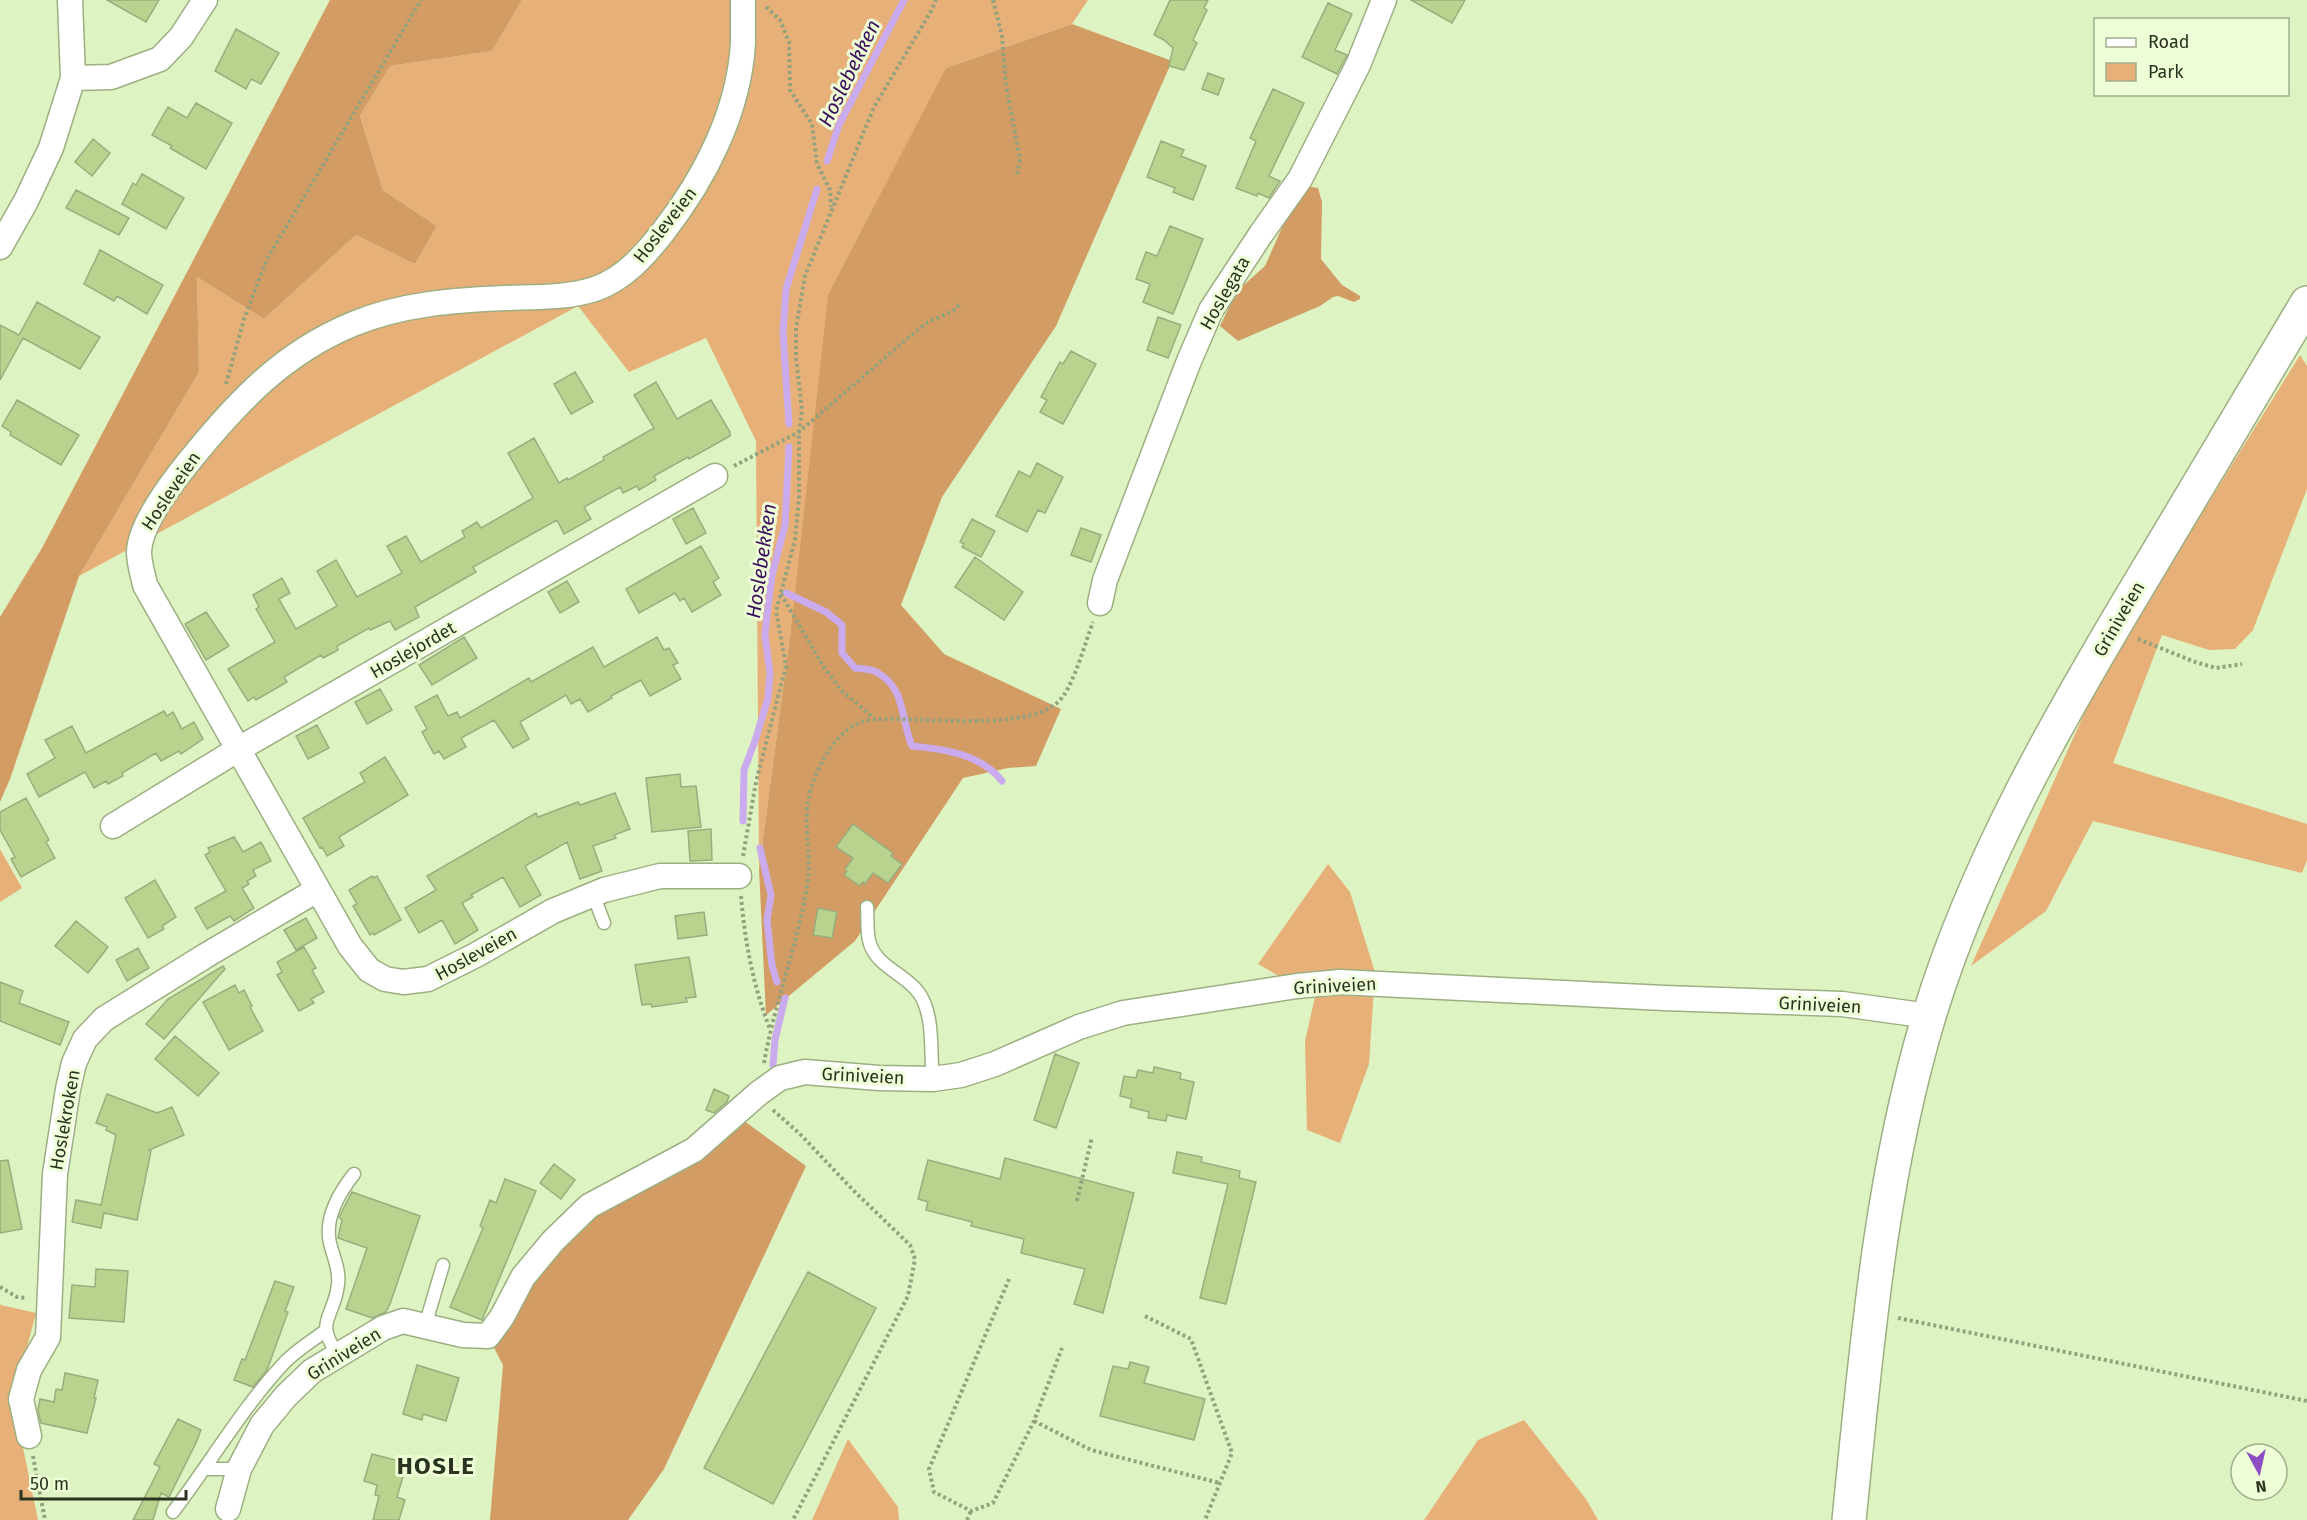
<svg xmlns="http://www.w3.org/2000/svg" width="2307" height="1520" font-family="'Fira Sans',sans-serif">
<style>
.green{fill:#e7b078}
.forest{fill:#d29c64}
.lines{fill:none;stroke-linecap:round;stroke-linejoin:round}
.stream{stroke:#caabed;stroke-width:7}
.building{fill:#b7d38d;stroke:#9aad7e;stroke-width:1.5}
.lane-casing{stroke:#9caf81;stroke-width:15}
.street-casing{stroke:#9caf81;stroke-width:27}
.primary-casing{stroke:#9caf81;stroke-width:36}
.path{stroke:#93a27d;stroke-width:4;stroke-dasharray:3 3;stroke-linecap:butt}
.lane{stroke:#fff;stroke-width:12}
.street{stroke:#fff;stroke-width:24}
.primary{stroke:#fff;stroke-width:33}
.labels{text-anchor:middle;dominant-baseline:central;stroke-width:6;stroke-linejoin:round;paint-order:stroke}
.street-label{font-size:18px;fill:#2c3320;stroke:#eefed7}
.water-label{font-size:20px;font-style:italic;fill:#3c105c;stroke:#eefed7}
.district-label{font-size:24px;font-weight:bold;letter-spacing:1.5px;fill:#2c3320;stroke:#eefed7}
</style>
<rect width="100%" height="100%" fill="#def3c2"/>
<path class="green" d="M 522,0 L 1088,0 L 1072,24 L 946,68 L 791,629 L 759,869 L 756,441 L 706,338 L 629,372 L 578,306 L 79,576 L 199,372 L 197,277 L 264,319 L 356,235 L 415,264 L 437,226 L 383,190 L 360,116 L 390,66 L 492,51 Z
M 2300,355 L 2307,366 L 2307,489 L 2253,630 L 2235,649 L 2209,650 L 2162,635 L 2113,763 L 2307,824 L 2307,860 L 2302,873 L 2093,821 L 2046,911 L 1971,966 L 2101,676 Z
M 0,849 L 22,888 L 0,902 Z
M 1328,864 L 1350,892 L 1375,972 L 1369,1064 L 1340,1143 L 1307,1130 L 1305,1041 L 1315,997 L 1258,964 Z
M 0,1302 L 1,1305 L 36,1313 L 17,1385 L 20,1433 L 38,1520 L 0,1520 Z
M 1524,1420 L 1586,1499 L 1598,1520 L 1424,1520 L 1478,1440 Z
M 848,1439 L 898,1507 L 899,1520 L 812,1520 Z"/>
<path class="forest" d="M 330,0 L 522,0 L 492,51 L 390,66 L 360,116 L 383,190 L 437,226 L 415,264 L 356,235 L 264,319 L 197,277 L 199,372 L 79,576 L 10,779 L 0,802 L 0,617 L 42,548 Z
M 1072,24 L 1172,61 L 1056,326 L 942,497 L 901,605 L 944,654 L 1061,709 L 1036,766 L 1008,768 L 963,778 L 855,941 L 766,1015 L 759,869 L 791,629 L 828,295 L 946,68 Z
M 1306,186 L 1318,188 L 1322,202 L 1321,259 L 1342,285 L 1360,296 L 1360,299 L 1354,302 L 1338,296 L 1333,297 L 1320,306 L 1238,341 L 1220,326 L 1237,291 L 1265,266 L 1292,205 Z
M 736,1115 L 806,1166 L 664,1469 L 628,1520 L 490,1520 L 503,1365 L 488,1336 L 553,1241 Z"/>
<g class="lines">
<path class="stream" d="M 827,161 L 839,125 L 904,0
M 789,424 L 783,333 L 786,289 L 817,189
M 786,593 L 826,612 L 842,625 L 842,653 L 855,668 C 862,669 873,669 878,673 C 906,689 901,721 912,746 C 944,749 981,754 1002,781
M 743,821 L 744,770 L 755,741 L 768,698 L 770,673 L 765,635 L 768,607 L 772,575 L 785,525 L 789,447
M 760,848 L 771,895 L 767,920 L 772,966 L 777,982
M 773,1065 L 775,1040 L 785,998"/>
</g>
<path class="building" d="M 107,0 L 159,0 L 146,22 Z
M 1170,0 L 1208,0 L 1204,8 L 1207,10 L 1193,40 L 1197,43 L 1184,70 L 1169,66 L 1173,48 L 1164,40 L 1154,35 Z
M 1411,0 L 1465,0 L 1452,23 Z
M 1328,3 L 1352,14 L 1335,50 L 1347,55 L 1337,74 L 1302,57 Z
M 236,29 L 279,53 L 261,84 L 251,79 L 246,89 L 215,71 Z
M 1208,73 L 1224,79 L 1218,95 L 1202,89 Z
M 1273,89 L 1304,103 L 1269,176 L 1280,181 L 1269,198 L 1258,193 L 1257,196 L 1236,188 L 1256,141 L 1250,138 Z
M 196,103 L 232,123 L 206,169 L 170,148 L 172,146 L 152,135 L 168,107 L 187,118 Z
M 93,139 L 110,153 L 92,176 L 75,162 Z
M 1161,141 L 1184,150 L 1181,156 L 1206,166 L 1193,200 L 1173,192 L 1175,188 L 1147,177 Z
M 142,174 L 184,198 L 166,229 L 122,204 L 133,183 L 136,185 Z
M 76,190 L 129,218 L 119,235 L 66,208 Z
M 1170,226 L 1203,239 L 1173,314 L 1143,302 L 1150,284 L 1136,279 L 1146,252 L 1157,256 Z
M 100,250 L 163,285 L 147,314 L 117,296 L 114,301 L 84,284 Z
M 37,302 L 100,337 L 80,369 L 23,338 L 0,380 L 0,325 L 19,335 Z
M 1158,317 L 1181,325 L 1168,358 L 1147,350 Z
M 1071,351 L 1096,364 L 1063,424 L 1040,412 L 1047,400 L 1041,397 L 1060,362 L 1063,364 Z
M 575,372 L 593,402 L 571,414 L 554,384 Z
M 656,382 L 677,419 L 711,400 L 730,432 L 730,436 L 689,459 L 688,457 L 654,476 L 656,480 L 639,490 L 637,486 L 623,493 L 620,487 L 584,507 L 591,519 L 564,534 L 557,520 L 473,567 L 476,572 L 415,607 L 419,617 L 395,630 L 390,621 L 370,630 L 369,628 L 337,646 L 338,650 L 323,658 L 321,655 L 284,677 L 287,682 L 256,700 L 254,697 L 248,701 L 228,669 L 275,642 L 256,609 L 259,607 L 253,595 L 282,578 L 290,593 L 279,599 L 296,629 L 337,606 L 317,571 L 336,560 L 357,597 L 402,573 L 387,546 L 406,536 L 421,562 L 465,537 L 462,531 L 477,522 L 481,528 L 533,498 L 508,453 L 534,438 L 559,483 L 567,478 L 568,480 L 604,460 L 603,457 L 654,428 L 634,395 Z
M 17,400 L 79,435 L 61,465 L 10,435 L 11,432 L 2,426 Z
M 1037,463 L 1063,477 L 1045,513 L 1038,510 L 1027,532 L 996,516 L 1019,471 L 1030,477 Z
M 693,508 L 706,533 L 686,544 L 673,519 Z
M 972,519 L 995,531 L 981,557 L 962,547 L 964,544 L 960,542 Z
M 1081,528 L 1101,535 L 1091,562 L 1071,555 Z
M 701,546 L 719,578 L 713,582 L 721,595 L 692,612 L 684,598 L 680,601 L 675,593 L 639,613 L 626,589 Z
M 975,557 L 1023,592 L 1004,620 L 955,587 Z
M 567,581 L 579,602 L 560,613 L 548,592 Z
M 206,612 L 229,646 L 206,660 L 185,624 Z
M 464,637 L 477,658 L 432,685 L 419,665 Z
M 657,637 L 664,650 L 669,648 L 678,663 L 673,665 L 681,679 L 650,696 L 641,680 L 611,696 L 612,698 L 588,712 L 580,699 L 571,704 L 566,695 L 520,722 L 529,739 L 513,748 L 494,720 L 461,738 L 466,747 L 444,759 L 439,751 L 434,754 L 422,732 L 427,729 L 415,707 L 437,695 L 448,716 L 457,712 L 460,718 L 529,678 L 531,682 L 593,647 L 604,667 Z
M 380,689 L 392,710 L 367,724 L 355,702 Z
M 164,711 L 167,716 L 173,712 L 182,729 L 194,722 L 203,739 L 181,754 L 179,751 L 161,761 L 156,753 L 122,773 L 123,776 L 108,784 L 106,781 L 94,788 L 85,772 L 39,797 L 27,774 L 55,758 L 45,740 L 72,726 L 86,753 Z
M 317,725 L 329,748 L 308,759 L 296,736 Z
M 385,757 L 408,795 L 339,837 L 344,846 L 327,856 L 322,847 L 320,848 L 303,818 L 365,782 L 360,773 Z
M 680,774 L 681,787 L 696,786 L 701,827 L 652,832 L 646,778 Z
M 615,793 L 630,829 L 614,835 L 616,838 L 593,846 L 602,871 L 580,879 L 567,842 L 525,866 L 541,895 L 520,907 L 503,877 L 471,895 L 473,897 L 462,903 L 478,930 L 455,944 L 442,920 L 419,933 L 405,908 L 436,890 L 427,876 L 536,813 L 538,817 L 578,802 L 580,805 Z
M 26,798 L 49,840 L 46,842 L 55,858 L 21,877 L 11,859 L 15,857 L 0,830 L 0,812 Z
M 853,824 L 893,853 L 891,856 L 902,864 L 888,883 L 873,873 L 865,884 L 863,882 L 860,886 L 844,875 L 847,871 L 845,869 L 853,858 L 836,847 Z
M 711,829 L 712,860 L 690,861 L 688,831 Z
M 234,837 L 243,852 L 261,842 L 271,861 L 253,870 L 256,876 L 247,881 L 249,884 L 242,888 L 254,908 L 234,921 L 230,916 L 207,929 L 195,908 L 226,891 L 205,855 L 210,852 L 208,848 Z
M 372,876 L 373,878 L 377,876 L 401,920 L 374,935 L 373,933 L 370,935 L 353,906 L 357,904 L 349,890 Z
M 155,880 L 176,917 L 162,926 L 164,929 L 148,938 L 125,898 Z
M 818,908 L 837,912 L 832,938 L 813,935 Z
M 704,912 L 707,935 L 678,939 L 675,916 Z
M 306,918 L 317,938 L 296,950 L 284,930 Z
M 76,921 L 108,947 L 88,973 L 55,946 Z
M 304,947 L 316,968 L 312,970 L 324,992 L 311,999 L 314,1003 L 299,1011 L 277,975 L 282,972 L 277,962 Z
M 138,948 L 149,968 L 127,981 L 116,960 Z
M 689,957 L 696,997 L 686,998 L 687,1002 L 652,1007 L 651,1004 L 642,1005 L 635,965 Z
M 223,966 L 225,969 L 164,1039 L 146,1024 L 168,999 Z
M 0,982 L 23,991 L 19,1003 L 69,1022 L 60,1045 L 0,1021 Z
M 235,985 L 239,993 L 244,990 L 252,1006 L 250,1007 L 263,1031 L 229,1050 L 203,1002 Z
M 175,1036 L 219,1073 L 198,1096 L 155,1059 Z
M 1055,1054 L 1079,1063 L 1056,1128 L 1034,1120 Z
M 1154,1067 L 1181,1073 L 1180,1079 L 1194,1082 L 1186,1119 L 1167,1115 L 1166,1121 L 1148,1118 L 1149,1112 L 1130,1107 L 1132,1099 L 1120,1096 L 1124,1076 L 1136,1078 L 1138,1070 L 1153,1073 Z
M 714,1089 L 729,1096 L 727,1102 L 714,1113 L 706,1110 Z
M 107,1094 L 157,1113 L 172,1107 L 184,1135 L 149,1150 L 151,1151 L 137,1220 L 104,1213 L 101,1228 L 72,1222 L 76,1200 L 101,1205 L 116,1135 L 106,1130 L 107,1127 L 96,1123 Z
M 1177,1152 L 1202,1157 L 1201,1162 L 1240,1171 L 1239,1178 L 1256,1182 L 1226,1304 L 1200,1298 L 1228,1184 L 1173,1173 Z
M 1005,1158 L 1134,1193 L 1103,1313 L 1074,1304 L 1085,1269 L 1021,1253 L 1024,1239 L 971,1226 L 972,1222 L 926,1210 L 928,1202 L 918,1199 L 928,1160 L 1000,1179 Z
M 8,1160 L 22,1229 L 0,1233 L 0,1161 Z
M 554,1164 L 575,1180 L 561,1199 L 540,1183 Z
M 505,1179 L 536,1191 L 482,1320 L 450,1307 L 483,1228 L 480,1226 L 490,1200 L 496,1203 Z
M 352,1192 L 420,1216 L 390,1304 L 386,1312 L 372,1318 L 346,1309 L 367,1248 L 338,1238 L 342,1220 L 339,1217 Z
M 96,1269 L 128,1271 L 124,1322 L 69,1318 L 72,1285 L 95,1287 Z
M 808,1272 L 876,1308 L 773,1504 L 704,1468 Z
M 275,1281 L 294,1287 L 285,1311 L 288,1312 L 267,1370 L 253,1387 L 234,1380 L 242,1359 L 245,1360 Z
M 1130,1362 L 1149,1367 L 1144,1383 L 1205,1399 L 1194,1440 L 1100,1416 L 1113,1366 L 1128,1369 Z
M 417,1365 L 459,1378 L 446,1421 L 423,1414 L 422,1420 L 403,1414 Z
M 65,1373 L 98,1380 L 94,1398 L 96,1398 L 87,1433 L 41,1423 L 38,1410 L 40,1399 L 54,1402 L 56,1389 L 62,1390 Z
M 178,1419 L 201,1430 L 196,1443 L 169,1497 L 161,1493 L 153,1520 L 133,1520 L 160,1467 L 154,1464 Z
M 372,1454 L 407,1463 L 397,1497 L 405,1500 L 399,1520 L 373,1520 L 379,1496 L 375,1495 L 377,1485 L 364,1481 Z"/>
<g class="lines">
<g class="lane-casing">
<path id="lane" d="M 593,894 L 604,923
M 867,907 C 868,919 866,932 870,944 C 878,969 912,976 923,1000 C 934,1023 930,1054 933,1079
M 425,1326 L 443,1265
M 338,1354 C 313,1321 335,1317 338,1284 C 340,1270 333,1256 330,1243 C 324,1218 339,1193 354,1174
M 206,1469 L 239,1469
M 173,1512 C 211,1462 242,1408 285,1362 C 297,1350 312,1341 325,1331"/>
</g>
<g class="street-casing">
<path id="street" d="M 73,78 L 111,77 L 160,59 L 181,37 L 205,0
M 0,247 L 26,201 L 51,148 L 73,78 L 70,0
M 1100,603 L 1105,580 L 1189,361 L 1211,310 L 1261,234 L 1300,179 L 1358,65 L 1384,0
M 113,826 L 237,750 L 715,476
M 739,876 L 660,876 L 604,890 L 553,911 L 476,955 L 428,979 L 403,982 L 385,979 L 369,970 L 350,946 L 145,585 C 143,575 139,563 139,552 C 140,524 173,481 191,459 C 238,401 283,353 353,324 C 401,304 455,300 506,298 C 536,297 567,298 595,289 C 624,279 645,255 663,232 C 705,178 739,112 743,43 C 743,28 743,14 743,0
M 29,1436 L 21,1399 L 29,1370 L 48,1337 L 55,1174 L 68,1089 L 74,1063 L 85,1039 L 104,1019 L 205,956 L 317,890
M 228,1509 L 239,1469 L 262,1425 L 286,1396 L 312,1371 L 383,1328 L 403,1321 L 463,1335 L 488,1336 L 502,1317 L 523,1277 L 553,1241 L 589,1206 L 694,1150 L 759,1093 L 780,1078 L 805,1072 L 879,1078 L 933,1079 L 961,1075 L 995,1064 L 1079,1027 L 1123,1013 L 1297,986 L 1340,982 L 1664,998 L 1842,1004 L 1929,1016"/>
</g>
<g class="primary-casing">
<path id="primary" d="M 1849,1520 C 1866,1353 1880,1178 1929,1016 C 1976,861 2061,714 2144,576 C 2198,485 2253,394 2307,303"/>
</g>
<path class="path" d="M 993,0 L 1002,36 L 1006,85 L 1020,159 L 1017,175
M 766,7 L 780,20 L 789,42 L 790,90 L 812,124 L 817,164 L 830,190 L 831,207
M 226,384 L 244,319 L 267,259 L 421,0
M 734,466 L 799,432 L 909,337 L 928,322 L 953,311 L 961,303
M 781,594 L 823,666 L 842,691 L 875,719
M 2138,639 L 2195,662 L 2216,668 L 2242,664
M 743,856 L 756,782 L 786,666 L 776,611 L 795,540 L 799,497 L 799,432 L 802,410 L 796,357 L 796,328 L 805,276 L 874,107 L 930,13 L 936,0
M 741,896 C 745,942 753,986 770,1029
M 764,1063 C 775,1001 799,942 808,879 C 811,853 803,821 809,797 C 815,768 837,727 867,720 C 912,714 1037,737 1064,695 C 1075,679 1086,641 1093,622
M 773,1110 L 799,1133 L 853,1190 L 910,1245 L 915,1259 L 908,1296 L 793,1520
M 1077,1201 L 1092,1137
M 1009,1279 L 929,1469 L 934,1492 L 971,1511 L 993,1503 L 1034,1421 L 1062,1348
M 0,1287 L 17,1297 L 27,1298
M 1145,1316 L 1191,1339 L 1232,1453 L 1205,1520
M 1898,1318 L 2307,1401
M 1034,1421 L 1091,1450 L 1220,1483
M 33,1456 L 45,1520
M 967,1520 L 971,1511"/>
<use href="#lane" class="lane"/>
<use href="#street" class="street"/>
<use href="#primary" class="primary"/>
</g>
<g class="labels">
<g class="street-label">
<text transform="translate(665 225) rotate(-52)">Hosleveien</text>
<text transform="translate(1225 293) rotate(-60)">Hoslegata</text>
<text transform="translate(171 491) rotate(-56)">Hosleveien</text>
<text transform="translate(2119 619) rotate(-60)">Griniveien</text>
<text transform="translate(413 650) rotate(-30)">Hoslejordet</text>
<text transform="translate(476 954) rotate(-29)">Hosleveien</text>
<text transform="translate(1335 986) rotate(-3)">Griniveien</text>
<text transform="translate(1820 1005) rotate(3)">Griniveien</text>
<text transform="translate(863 1076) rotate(3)">Griniveien</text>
<text transform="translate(65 1120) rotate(-80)">Hoslekroken</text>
<text transform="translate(344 1354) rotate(-32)">Griniveien</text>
</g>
<g class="water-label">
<text transform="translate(849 73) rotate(-64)">Hoslebekken</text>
<text transform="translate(761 561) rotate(-82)">Hoslebekken</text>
</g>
<g class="district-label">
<text x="436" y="1466">HOSLE</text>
</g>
</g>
<rect x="2094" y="18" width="195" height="78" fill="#eefed7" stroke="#a0ad8e" stroke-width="1.5"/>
<rect x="2106" y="38" width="30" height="9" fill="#ffffff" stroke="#a0ad8e" stroke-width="1.5"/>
<text x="2148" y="48" font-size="18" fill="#2c3320">Road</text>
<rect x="2106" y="63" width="30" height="18" fill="#e7b078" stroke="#a0ad8e" stroke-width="1.5"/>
<text x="2148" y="78" font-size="18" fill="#2c3320">Park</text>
<g transform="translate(2259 1472) rotate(172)"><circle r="28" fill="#eefed7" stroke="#a0ad8e" stroke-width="1.5"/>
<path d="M0-4.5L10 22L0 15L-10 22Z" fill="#8d4ec3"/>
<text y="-9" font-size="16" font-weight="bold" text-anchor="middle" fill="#2c3320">N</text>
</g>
<path d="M21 1490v9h165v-9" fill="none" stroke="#2c3320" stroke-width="3"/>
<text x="30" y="1490" font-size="18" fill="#2c3320" stroke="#eefed7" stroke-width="4.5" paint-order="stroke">50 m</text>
</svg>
